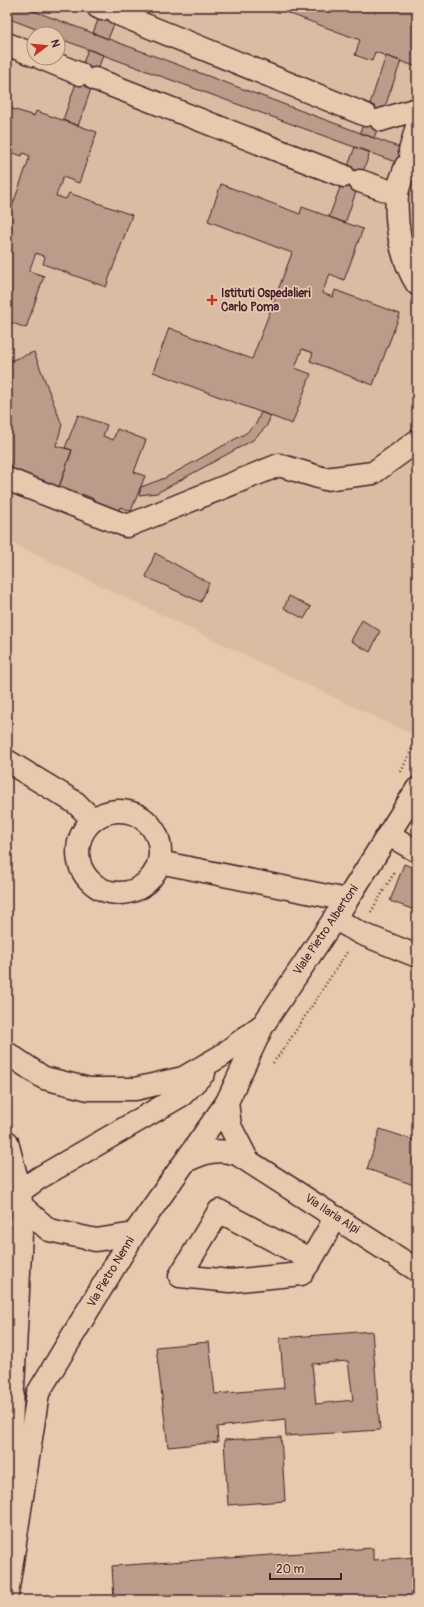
<svg xmlns="http://www.w3.org/2000/svg" width="424" height="1607" font-family="Pangolin,sans-serif">
<style>
.built{fill:#d9bca2;fill-rule:evenodd}
.building{fill:#bb9b89;stroke:#4a1f2b;fill-rule:evenodd}
.lines{fill:none;stroke-linecap:round;stroke-linejoin:round}
.minor-casing{stroke:#4a1f2b;stroke-width:25}
.path{stroke:#4a1f2b;stroke-width:2.5;stroke-dasharray:1 3;stroke-linecap:butt}
.minor{stroke:#e6caad;stroke-width:22}
.poi-dot{fill:#c8321e;stroke:#e6caad;stroke-width:1.5}
.labels{text-anchor:middle;dominant-baseline:central;stroke-width:3.5;stroke-linejoin:round;paint-order:stroke}
.poi-label{font-size:12px;font-weight:bold;fill:#4a1f2b;stroke:#e6caad;text-anchor:start}
.street-label{font-size:12px;fill:#4a1f2b;stroke:#e6caad}
</style>
<rect width="100%" height="100%" fill="#e6caad"/>
<filter id="ink" filterUnits="userSpaceOnUse"><feTurbulence type="fractalNoise" baseFrequency=".025" numOctaves="2"/><feDisplacementMap in="SourceGraphic" scale="8" xChannelSelector="R" yChannelSelector="G"/><feConvolveMatrix kernelMatrix="1 2 1 2 8 2 1 2 1" color-interpolation-filters="sRGB"/></filter>
<g filter="url(#ink)">
<path class="built" d="M 7,7 L 417,7 L 417,723 L 413,735 L 7,541 ZM 34,34 L 58,34 L 58,58 L 34,58 Z"/>
<path class="building" d="M 7,7 L 23,7 L 417,154 L 417,170 L 103,55 L 58,38 L 58,34 L 49,34 L 7,18 Z
M 103,7 L 121,7 L 108,39 L 93,33 Z
M 287,7 L 381,7 L 387,10 L 388,7 L 417,7 L 417,67 L 375,52 L 372,61 L 355,55 L 360,40 L 285,12 Z
M 88,49 L 103,55 L 78,126 L 63,120 Z
M 386,56 L 401,61 L 374,138 L 360,133 Z
M 7,107 L 34,116 L 36,111 L 97,132 L 79,183 L 63,177 L 56,196 L 66,199 L 69,193 L 132,215 L 106,287 L 43,264 L 45,257 L 36,253 L 29,271 L 44,276 L 26,328 L 7,321 L 7,221 L 30,156 L 23,153 L 22,156 L 7,151 Z
M 355,147 L 370,152 L 345,223 L 329,217 Z
M 221,184 L 300,214 L 302,207 L 363,229 L 344,280 L 330,274 L 322,293 L 333,297 L 335,290 L 400,314 L 373,385 L 310,361 L 313,353 L 302,349 L 295,368 L 311,374 L 292,424 L 153,372 L 169,328 L 252,359 L 292,253 L 208,221 Z
M 34,352 L 62,425 L 56,446 L 72,450 L 58,490 L 15,477 L 7,457 L 7,362 Z
M 261,412 L 271,416 L 266,427 L 253,440 L 157,493 L 139,495 L 141,487 L 165,478 L 246,433 L 256,424 Z
M 78,415 L 107,425 L 103,436 L 113,440 L 117,429 L 146,440 L 134,472 L 145,476 L 131,511 L 120,507 L 119,512 L 92,502 L 94,499 L 82,494 L 81,499 L 58,490 L 72,450 L 65,448 Z
M 155,553 L 209,583 L 201,602 L 146,577 Z
M 289,596 L 311,607 L 304,619 L 284,608 Z
M 362,620 L 380,631 L 370,652 L 351,641 Z
M 404,864 L 417,869 L 417,911 L 390,901 Z
M 380,1129 L 417,1141 L 417,1186 L 367,1169 Z
M 372,1331 L 380,1430 L 286,1436 L 285,1419 L 217,1427 L 218,1442 L 168,1447 L 156,1347 L 209,1342 L 215,1394 L 284,1388 L 280,1338 ZM 348,1361 L 353,1400 L 316,1404 L 312,1364 Z
M 281,1437 L 285,1501 L 228,1505 L 224,1440 Z
M 373,1548 L 373,1560 L 417,1557 L 417,1600 L 114,1600 L 112,1566 Z"/>
<g class="lines">
<g class="minor-casing">
<path id="minor" d="M 98,7 L 102,9
M 118,14 L 366,115
M 7,44 L 34,55
M 41,58 L 80,74
M 95,79 L 344,176
M 381,120 L 417,109
M 410,151 L 417,126
M 406,166 C 403,175 398,185 397,195 C 395,224 401,259 417,284
M 360,181 L 397,194
M 7,479 L 127,526 L 279,465 L 325,479 L 373,473 L 417,441
M 7,761 L 76,803 L 93,820
M78 852a41 41 0 1 1 82 0a41 41 0 1 1-82 0Z
M 389,835 L 417,851
M 159,862 L 347,900
M 334,918 L 360,933 L 417,956
M 7,1053 L 44,1078 L 89,1089 L 135,1089 L 183,1078 L 221,1056 L 261,1026
M 227,1102 L 230,1126 L 247,1159
M 7,1142 L 20,1191 L 22,1214 L 7,1503
M 186,1161 C 204,1152 218,1148 237,1154 L 417,1270
M 9,1199 L 39,1178 L 182,1095 L 204,1073
M 15,1200 L 49,1230 L 96,1240 L 134,1234
M 311,1260 L 219,1211 L 180,1276 L 230,1281 L 301,1274 L 311,1260 L 336,1217
M 7,1594 L 38,1393 L 134,1234 L 227,1102 L 263,1025 L 347,900 L 417,789"/>
</g>
<path class="path" d="M 401,772 L 417,738
M 371,912 L 394,873
M 273,1063 L 287,1044 L 347,952"/>
<use href="#minor" class="minor"/>
</g>
</g>
<path class="poi-dot" d="M210 294h4v4h4v4h-4v4h-4v-4h-4v-4h4z"/>
<g class="labels">
<g class="poi-label">
<text x="221" y="293">Istituti Ospedalieri<tspan x="221" dy="14">Carlo Poma</tspan></text>
</g>
<g class="street-label">
<text transform="translate(326 930) rotate(-56)">Viale Pietro Albertoni</text>
<text transform="translate(332 1214) rotate(33)">Via Ilaria Alpi</text>
<text transform="translate(111 1272) rotate(-59)">Via Pietro Nenni</text>
</g>
</g>
<rect width="424" height="1607" fill="none" stroke="#e6caad" stroke-width="24"/>
<rect x="12" y="12" width="400" height="1583" fill="none" stroke="#4a1f2b" stroke-width="1.5" filter="url(#ink)"/>
<g transform="translate(46 46) rotate(74)"><circle r="19" fill="#e6caad" stroke="#a88679"/>
<path d="M0-3L7 15L0 10L-7 15Z" fill="#c8321e"/>
<text y="-6" font-size="11" font-weight="bold" text-anchor="middle" fill="#4a1f2b">N</text>
</g>
<path d="M270 1573v6h71v-6" fill="none" stroke="#4a1f2b" stroke-width="2"/>
<text x="276" y="1573" font-size="12" fill="#4a1f2b" stroke="#e6caad" stroke-width="3" paint-order="stroke">20 m</text>
</svg>
